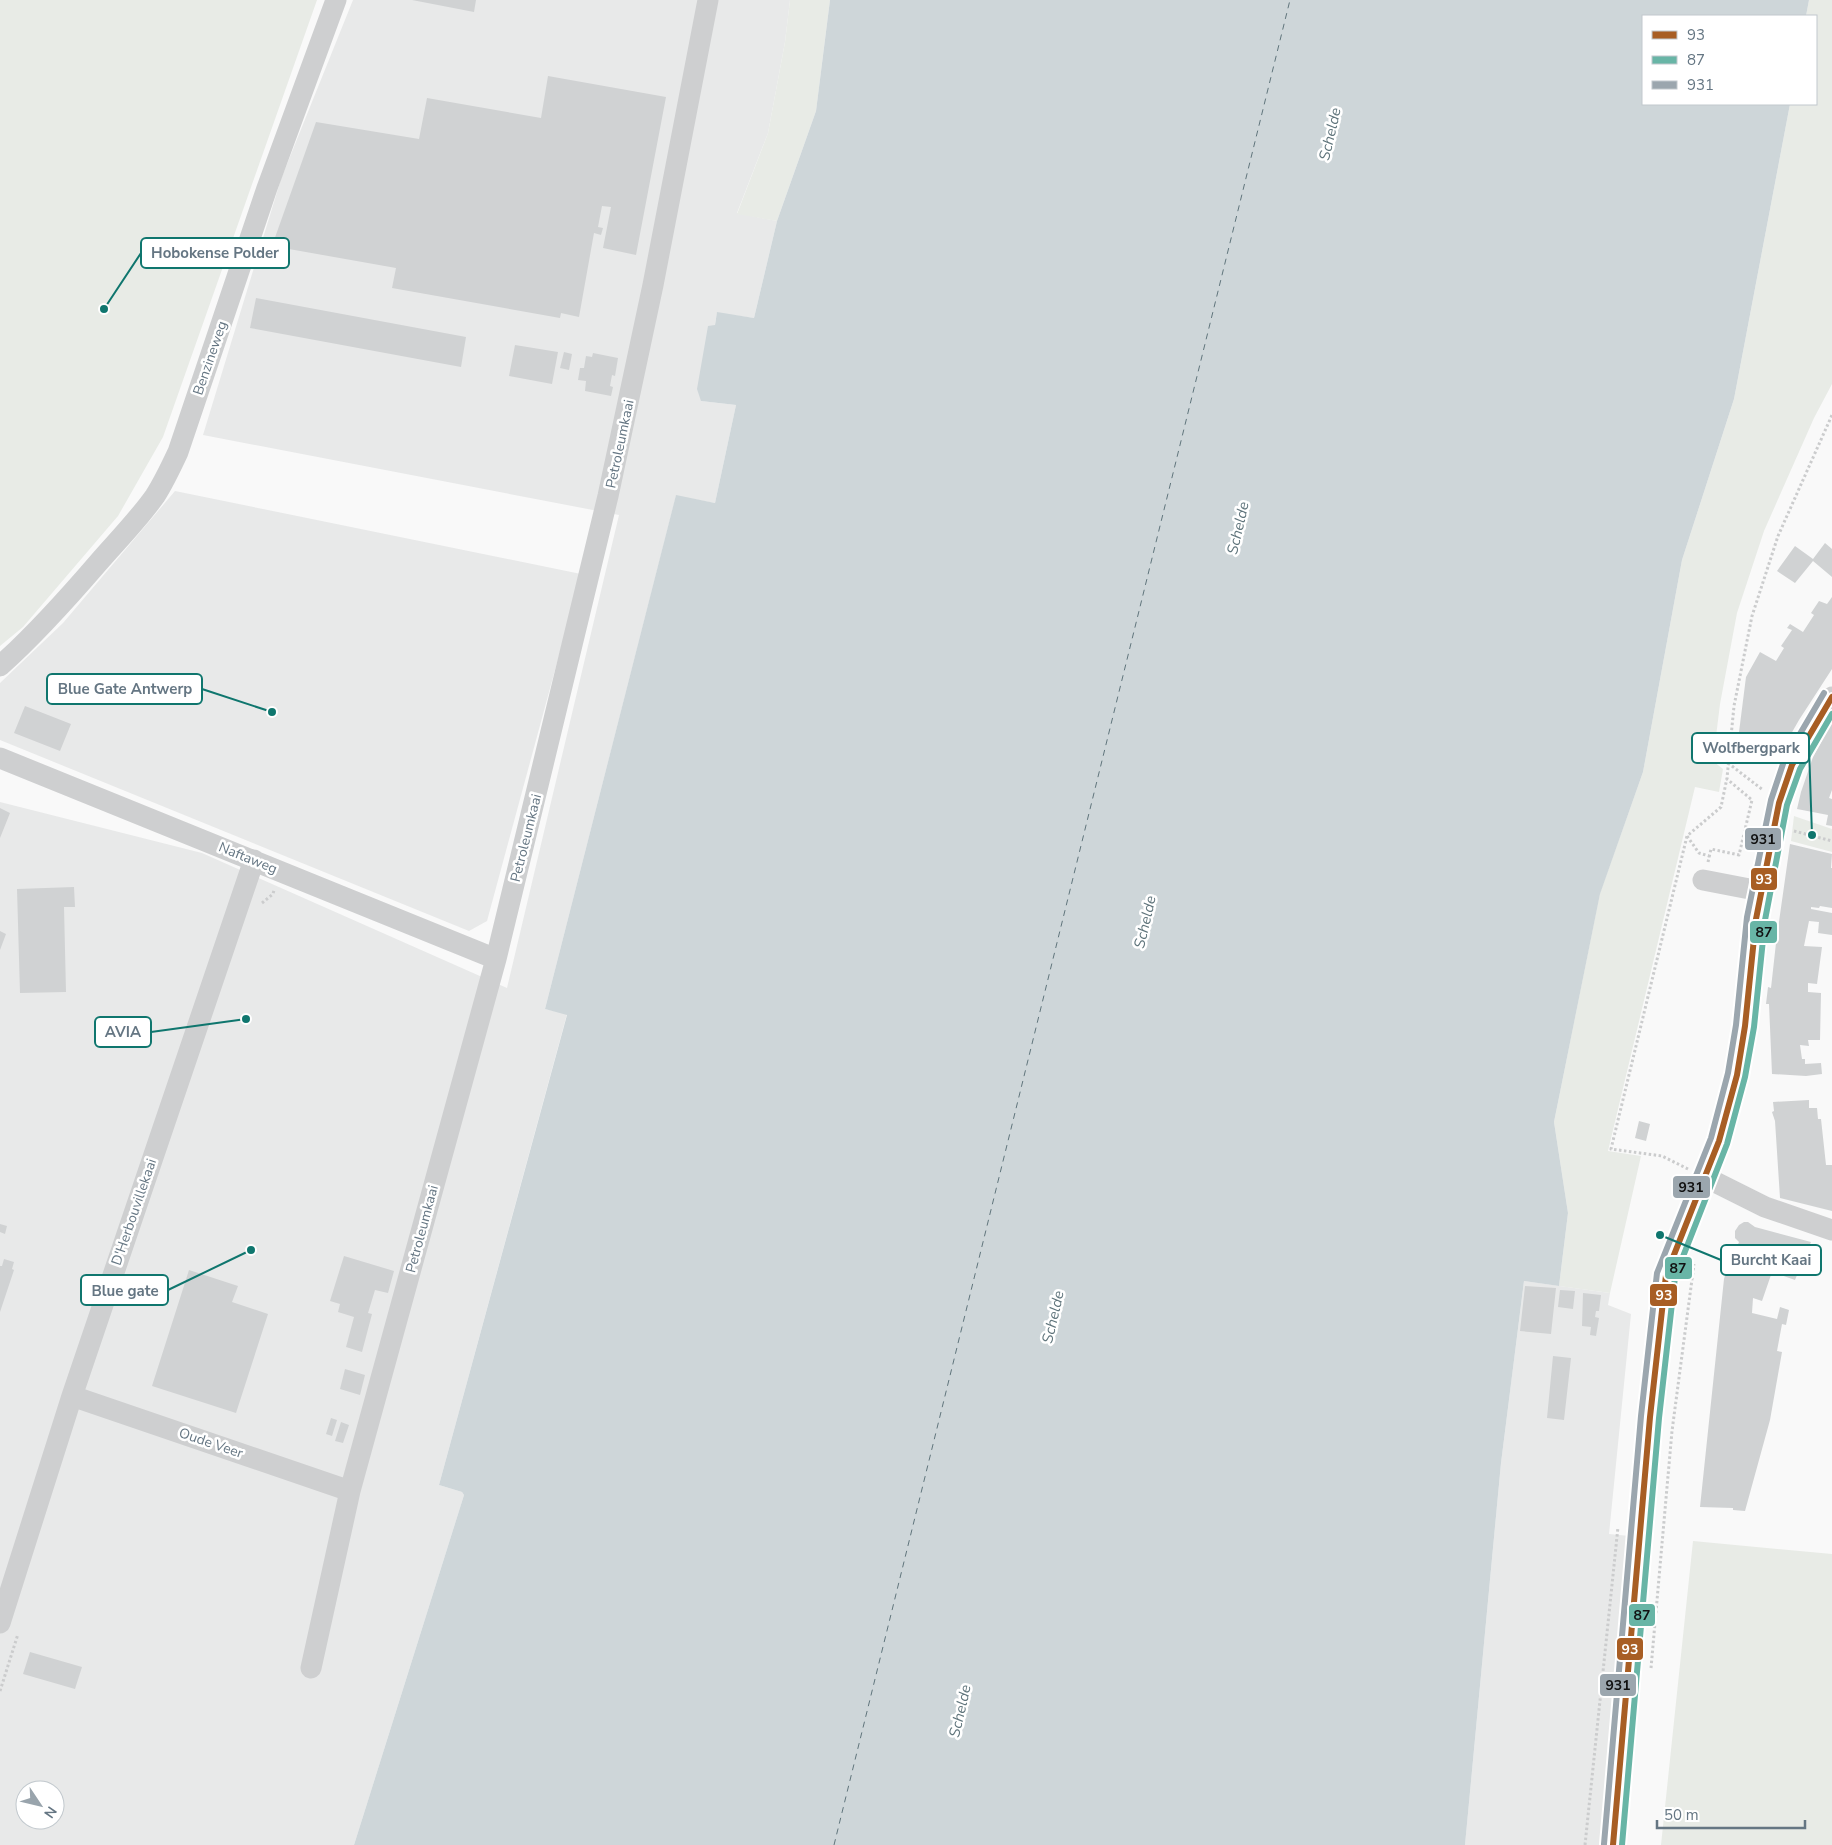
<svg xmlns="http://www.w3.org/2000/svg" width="1832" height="1845" font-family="'Nunito Sans',sans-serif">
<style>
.built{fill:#e8e9e9;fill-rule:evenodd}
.green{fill:#e8ebe6}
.water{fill:#ced6d9}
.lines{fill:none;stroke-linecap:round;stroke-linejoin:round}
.ferry{stroke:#60757c;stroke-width:1;stroke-dasharray:6 5;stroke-linecap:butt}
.building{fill:#d0d2d3}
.path{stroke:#cbcccd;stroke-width:3;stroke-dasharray:2.5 2.5;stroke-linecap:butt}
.minor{stroke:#cecfd0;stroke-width:21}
.bus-1-casing{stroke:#fff;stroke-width:10}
.bus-2-casing{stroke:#fff;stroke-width:10}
.bus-3-casing{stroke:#fff;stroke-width:10}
.bus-1{stroke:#a85e24;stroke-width:6}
.bus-2{stroke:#68b5a6;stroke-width:6}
.bus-3{stroke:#9ba6ae;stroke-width:6}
.labels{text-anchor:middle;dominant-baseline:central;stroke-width:5;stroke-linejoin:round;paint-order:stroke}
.street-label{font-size:14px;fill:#657683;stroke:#fff}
.water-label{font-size:15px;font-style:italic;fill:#60757c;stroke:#fff}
.leader{fill:none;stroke:#0f766e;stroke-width:2}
.callout-dot{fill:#0f766e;stroke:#fff;stroke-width:2}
.callout{fill:#fff;stroke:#0f766e;stroke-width:2}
.callout-label{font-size:15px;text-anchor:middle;font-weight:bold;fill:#657683}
.line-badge{stroke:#fff;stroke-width:2}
.badge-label{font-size:14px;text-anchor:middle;font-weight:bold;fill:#fff}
.pale-badge-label{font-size:14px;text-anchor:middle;font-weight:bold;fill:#111}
</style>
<rect width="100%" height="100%" fill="#f9f9f9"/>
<path class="built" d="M 353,0 L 790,0 L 785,42 L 768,133 L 737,213 L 777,221 L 754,318 L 717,313 L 701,401 L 736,405 L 715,503 L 676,496 L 545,1009 L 567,1014 L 439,1485 L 462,1492 L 464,1495 L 354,1845 L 0,1845 L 0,802 L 202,853 L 507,988 L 619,515 L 203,435 L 281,179 ZM 25,1790 L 55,1790 L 55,1820 L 25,1820 Z
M 175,491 L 581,574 L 487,921 L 469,931 L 0,740 L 0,683 L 63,623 Z
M 1524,1281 L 1610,1293 L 1608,1305 L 1631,1314 L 1609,1534 L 1640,1537 L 1613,1845 L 1465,1845 L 1501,1463 Z"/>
<path class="green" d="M 0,0 L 317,0 L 163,437 L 118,516 L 23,627 L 0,646 Z
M 790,0 L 830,0 L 816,111 L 777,221 L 737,214 L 768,133 L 785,42 Z
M 1809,0 L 1832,0 L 1832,384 L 1814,418 L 1764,531 L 1737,613 L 1720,704 L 1713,761 L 1723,769 L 1719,792 L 1695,787 L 1608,1151 L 1641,1156 L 1610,1293 L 1559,1286 L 1568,1213 L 1554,1122 L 1600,893 L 1643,772 L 1682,560 L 1734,399 L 1790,104 L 1816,104 L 1816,16 L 1806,16 Z
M 1794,816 L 1832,829 L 1832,852 L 1791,841 Z
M 1693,1541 L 1832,1554 L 1832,1845 L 1661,1845 Z"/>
<path class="water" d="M 830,0 L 1809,0 L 1806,16 L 1643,16 L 1643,104 L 1790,104 L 1734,399 L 1682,560 L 1643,772 L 1600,894 L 1554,1122 L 1568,1213 L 1559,1286 L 1524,1281 L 1501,1463 L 1465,1845 L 354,1845 L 464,1495 L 462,1492 L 439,1485 L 567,1015 L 545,1009 L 676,495 L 715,503 L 736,405 L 701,401 L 697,389 L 708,326 L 715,325 L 717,312 L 754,318 L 777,221 L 816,111 Z"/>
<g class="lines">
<path class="ferry" d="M 834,1845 L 1290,0"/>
</g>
<path class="building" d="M 412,0 L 476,0 L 474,12 Z
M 548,76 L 666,97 L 636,255 L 603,248 L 611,207 L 602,206 L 598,227 L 603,228 L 601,235 L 594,233 L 579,317 L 561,313 L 560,318 L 392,288 L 396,268 L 272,246 L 316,122 L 419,139 L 427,98 L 541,118 Z
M 256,298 L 466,337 L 461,367 L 250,328 Z
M 515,345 L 558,352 L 552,384 L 509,376 Z
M 564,352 L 572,354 L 569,370 L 560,368 Z
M 593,353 L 618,358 L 615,376 L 612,375 L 610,386 L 613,387 L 611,396 L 585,391 L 586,381 L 578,380 L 580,368 L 584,368 L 586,356 L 592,357 Z
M 1825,543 L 1832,549 L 1832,577 L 1813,561 L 1795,583 L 1777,571 L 1795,546 L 1813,559 Z
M 1832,597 L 1832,669 L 1799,720 L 1775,762 L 1736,757 L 1737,750 L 1751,751 L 1755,745 L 1738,740 L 1746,677 L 1760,652 L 1776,661 L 1784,648 L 1781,646 L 1792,630 L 1787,628 L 1790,624 L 1803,632 L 1814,615 L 1811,613 L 1819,601 L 1827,604 Z
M 25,706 L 71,724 L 60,751 L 14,733 Z
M 1832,722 L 1832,790 L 1829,798 L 1832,799 L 1832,826 L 1826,825 L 1828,815 L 1797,809 L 1801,792 L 1813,757 Z
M 0,808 L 10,813 L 0,838 Z
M 1790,844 L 1832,854 L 1831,868 L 1832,868 L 1832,908 L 1820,906 L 1819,908 L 1811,907 L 1811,909 L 1832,913 L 1832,935 L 1818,933 L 1819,922 L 1809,921 L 1804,946 L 1822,947 L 1817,984 L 1808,983 L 1808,992 L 1821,993 L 1820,1040 L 1808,1040 L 1809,1046 L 1800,1045 L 1802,1059 L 1805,1059 L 1805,1064 L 1821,1063 L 1822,1074 L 1806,1076 L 1772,1074 L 1769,1004 L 1766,1004 L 1768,987 L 1771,988 L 1776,943 Z
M 74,887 L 75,907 L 64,907 L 66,992 L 20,993 L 17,889 Z
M 0,931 L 6,934 L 0,950 Z
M 1809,1100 L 1809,1108 L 1817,1108 L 1818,1119 L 1821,1119 L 1826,1165 L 1832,1165 L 1832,1211 L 1780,1198 L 1775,1121 L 1772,1112 L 1774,1111 L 1773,1102 Z
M 1639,1121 L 1650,1124 L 1646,1141 L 1635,1138 Z
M 1744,1222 L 1748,1222 L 1755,1227 L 1811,1242 L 1795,1280 L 1772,1272 L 1762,1301 L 1753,1298 L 1752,1313 L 1777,1319 L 1780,1307 L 1789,1310 L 1786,1325 L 1782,1324 L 1777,1351 L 1782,1352 L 1770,1420 L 1745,1511 L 1733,1510 L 1733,1508 L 1700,1507 L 1724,1279 L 1733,1248 L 1736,1249 L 1739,1242 L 1735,1238 L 1735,1231 L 1739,1225 Z
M 0,1224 L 7,1226 L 5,1234 L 0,1232 Z
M 344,1256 L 394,1271 L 388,1293 L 375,1290 L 368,1313 L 372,1314 L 362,1352 L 346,1347 L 354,1317 L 338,1312 L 340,1304 L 330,1301 Z
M 4,1259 L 14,1262 L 12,1269 L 14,1270 L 0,1312 L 0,1266 L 2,1266 Z
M 189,1270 L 238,1286 L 232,1302 L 268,1314 L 236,1413 L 152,1386 Z
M 1525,1286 L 1556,1288 L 1551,1334 L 1520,1331 Z
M 1560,1290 L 1575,1291 L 1573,1309 L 1558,1307 Z
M 1583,1293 L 1601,1295 L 1599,1311 L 1596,1311 L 1595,1317 L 1599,1318 L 1596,1336 L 1590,1335 L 1591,1327 L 1582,1326 Z
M 1553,1356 L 1571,1358 L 1564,1420 L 1547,1418 Z
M 345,1369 L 365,1375 L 360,1395 L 340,1389 Z
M 331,1418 L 337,1420 L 332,1436 L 326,1434 Z
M 341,1422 L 349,1425 L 343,1443 L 335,1441 Z
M 30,1652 L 82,1667 L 75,1689 L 23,1674 Z"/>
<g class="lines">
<path class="path" d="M 1728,763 L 1763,790
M 1794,831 L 1832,841
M 1687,836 L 1699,853 L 1709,856
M 1708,862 L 1711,849 L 1739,855 L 1752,800 L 1727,779
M 262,903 L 273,894 L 274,890
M 1688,1169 L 1662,1156 L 1611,1149 L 1687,836 L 1721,807 L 1727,778 L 1734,706 L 1752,616 L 1778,536 L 1832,415
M 1651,1668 L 1672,1431 L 1694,1264
M 0,1691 L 18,1634
M 1585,1845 L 1618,1527"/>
<path class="minor" d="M 0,666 C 36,634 67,599 98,563 C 117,541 138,520 155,496 C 164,482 171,467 178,452 L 267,188 L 336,0
M 0,758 L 496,959
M 1703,880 L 1760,891
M 1705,1177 L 1765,1207 L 1832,1230
M 72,1396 L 350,1491
M 0,1623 L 72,1396 L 254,860
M 311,1668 L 350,1491 L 496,959 L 608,496 L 653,285 L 708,0
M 1613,1845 L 1650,1417 L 1666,1275 L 1719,1141 L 1737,1075 L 1745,1026 L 1756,919 L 1779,803 L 1792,765 L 1832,697"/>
<g class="bus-1-casing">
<path id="bus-1" d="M 1613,1845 L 1650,1417 L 1666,1275 L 1719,1141 L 1737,1075 L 1745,1026 L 1756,919 L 1779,803 L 1792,765 L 1832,697"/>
</g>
<g class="bus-2-casing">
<path id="bus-2" d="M 1622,1845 L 1659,1418 L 1675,1277 L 1727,1144 L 1745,1077 L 1754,1027 L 1765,920 L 1787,805 L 1800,769 L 1832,714"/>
</g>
<g class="bus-3-casing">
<path id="bus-3" d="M 1604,1844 L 1641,1416 L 1657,1273 L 1711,1138 L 1728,1073 L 1736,1025 L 1747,917 L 1771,800 L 1784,761 L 1824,693"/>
</g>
<use href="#bus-1" class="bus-1"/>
<use href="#bus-2" class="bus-2"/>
<use href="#bus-3" class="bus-3"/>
</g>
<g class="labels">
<g class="street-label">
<text transform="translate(210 358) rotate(-71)">Benzineweg</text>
<text transform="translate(620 444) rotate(-78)">Petroleumkaai</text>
<text transform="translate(526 838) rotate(-76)">Petroleumkaai</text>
<text transform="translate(248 858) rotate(22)">Naftaweg</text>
<text transform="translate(134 1212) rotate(-71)">D'Herbouvillekaai</text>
<text transform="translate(422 1229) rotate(-75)">Petroleumkaai</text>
<text transform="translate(211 1443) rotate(19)">Oude Veer</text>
</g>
<g class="water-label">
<text transform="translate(1330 134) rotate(-77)">Schelde</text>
<text transform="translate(1238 528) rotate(-77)">Schelde</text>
<text transform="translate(1145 922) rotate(-77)">Schelde</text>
<text transform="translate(1053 1317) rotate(-77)">Schelde</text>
<text transform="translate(960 1711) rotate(-77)">Schelde</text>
</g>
</g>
<path class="leader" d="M104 309L141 253M272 712L202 689M1812 835L1809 748M246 1019L151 1032M1660 1235L1721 1260M251 1250L168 1290"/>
<g class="callout-dot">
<circle cx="104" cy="309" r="5"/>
<circle cx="272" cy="712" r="5"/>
<circle cx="1812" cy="835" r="5"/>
<circle cx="246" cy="1019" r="5"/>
<circle cx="1660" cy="1235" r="5"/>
<circle cx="251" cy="1250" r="5"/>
</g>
<g class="callout">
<rect x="141" y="238" width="148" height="30" rx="5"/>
<rect x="47" y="674" width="155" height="30" rx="5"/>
<rect x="1692" y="733" width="117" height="30" rx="5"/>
<rect x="95" y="1017" width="56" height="30" rx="5"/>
<rect x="1721" y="1245" width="100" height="30" rx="5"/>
<rect x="81" y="1275" width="87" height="30" rx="5"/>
</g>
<g class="callout-label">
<text x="215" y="258">Hobokense Polder</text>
<text x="125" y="694">Blue Gate Antwerp</text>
<text x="1751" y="753">Wolfbergpark</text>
<text x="123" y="1037">AVIA</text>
<text x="1771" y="1265">Burcht Kaai</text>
<text x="125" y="1296">Blue gate</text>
</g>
<g class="line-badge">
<rect x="1744" y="827" width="38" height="24" rx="5" fill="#9ba6ae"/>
<rect x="1750" y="867" width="28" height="24" rx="5" fill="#a85e24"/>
<rect x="1749" y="920" width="29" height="24" rx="5" fill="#68b5a6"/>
<rect x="1672" y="1175" width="39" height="24" rx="5" fill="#9ba6ae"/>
<rect x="1664" y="1256" width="29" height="24" rx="5" fill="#68b5a6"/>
<rect x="1649" y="1283" width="29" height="24" rx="5" fill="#a85e24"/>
<rect x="1628" y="1603" width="28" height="24" rx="5" fill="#68b5a6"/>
<rect x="1616" y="1637" width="28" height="24" rx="5" fill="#a85e24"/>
<rect x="1599" y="1673" width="38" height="24" rx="5" fill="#9ba6ae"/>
</g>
<g class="badge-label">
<text x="1764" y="884">93</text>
<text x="1664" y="1300">93</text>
<text x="1630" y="1654">93</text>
</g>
<g class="pale-badge-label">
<text x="1763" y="844">931</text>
<text x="1764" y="937">87</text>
<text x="1691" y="1192">931</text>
<text x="1678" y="1273">87</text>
<text x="1642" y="1620">87</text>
<text x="1618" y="1690">931</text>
</g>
<rect x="1642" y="15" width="175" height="90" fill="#ffffff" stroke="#c1c8cd"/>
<rect x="1652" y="31" width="25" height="8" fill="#a85e24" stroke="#c1c8cd"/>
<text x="1687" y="40" font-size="15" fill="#657683">93</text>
<rect x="1652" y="56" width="25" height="8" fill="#68b5a6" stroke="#c1c8cd"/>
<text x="1687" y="65" font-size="15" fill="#657683">87</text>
<rect x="1652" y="81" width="25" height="8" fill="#9ba6ae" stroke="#c1c8cd"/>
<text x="1687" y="90" font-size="15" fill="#657683">931</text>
<g transform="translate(40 1805) rotate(125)"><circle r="24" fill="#ffffff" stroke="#c1c8cd"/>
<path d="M0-4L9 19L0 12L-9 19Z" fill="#99a4ac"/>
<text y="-8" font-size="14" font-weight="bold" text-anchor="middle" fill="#657683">N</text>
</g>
<path d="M1657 1820v8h148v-8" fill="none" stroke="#657683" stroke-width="2.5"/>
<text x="1664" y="1820" font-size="15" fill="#657683" stroke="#ffffff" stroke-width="4" paint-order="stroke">50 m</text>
</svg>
